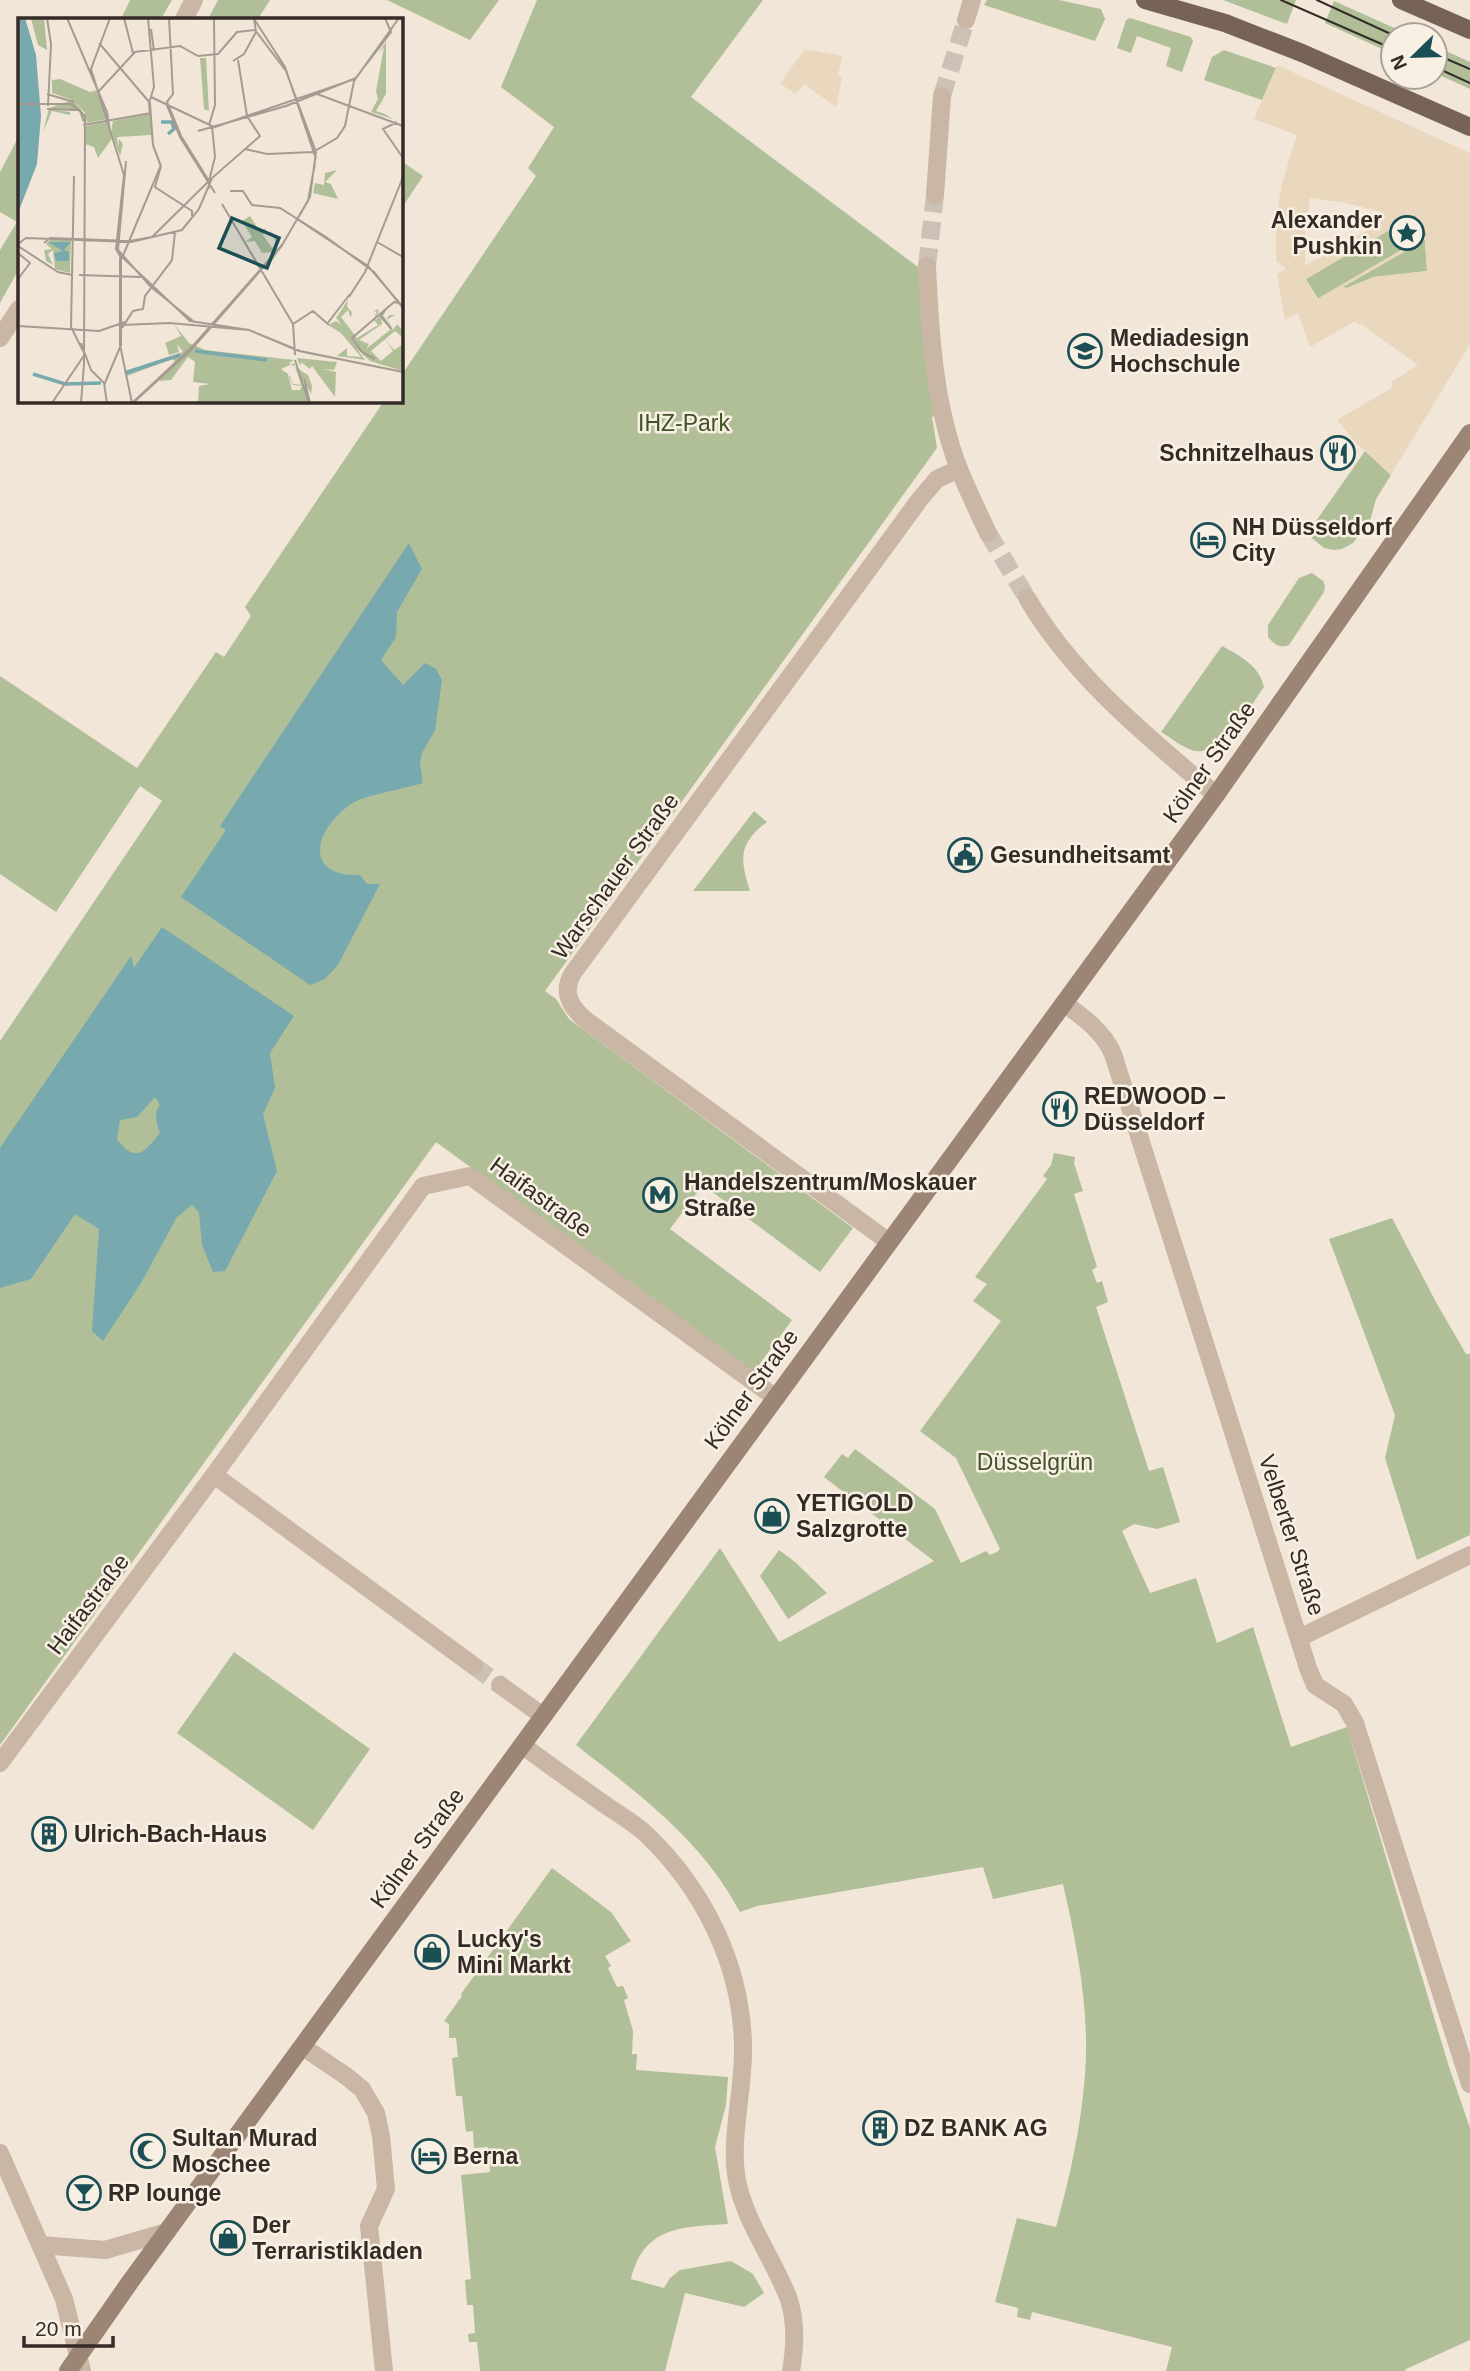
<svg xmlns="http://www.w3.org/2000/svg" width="1470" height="2371" font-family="Helvetica,sans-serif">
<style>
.green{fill:#b0bf98}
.plaza{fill:#e9d8be;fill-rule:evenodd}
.water{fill:#77a9ae;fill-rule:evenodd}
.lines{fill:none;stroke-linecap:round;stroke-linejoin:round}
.minor-tunnel{stroke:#cbc1b4;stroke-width:18;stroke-dasharray:18 9;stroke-linecap:butt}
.minor{stroke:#c9b6a4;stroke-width:18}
.secondary{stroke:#9c8575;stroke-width:18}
.primary{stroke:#766356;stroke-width:18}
.tram{stroke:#342b26;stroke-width:2}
.labels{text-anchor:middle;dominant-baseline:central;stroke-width:5;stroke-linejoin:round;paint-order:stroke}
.poi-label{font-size:23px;font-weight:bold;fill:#342b26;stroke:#f9f0e4;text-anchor:start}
.park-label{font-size:23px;fill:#415229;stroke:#f9f0e4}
.street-label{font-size:23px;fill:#342b26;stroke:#f9f0e4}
.inset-river{fill:none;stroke:#77a9ae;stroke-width:3.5}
.inset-road{fill:none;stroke:#a59b91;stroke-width:2}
.view{fill:#1b4e55;fill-opacity:0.15;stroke:#1b4e55;stroke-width:3.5}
.inset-edge{fill:none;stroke:#342b26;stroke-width:3.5}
</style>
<rect width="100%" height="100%" fill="#f1e6d8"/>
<path class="green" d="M 130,0 L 172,0 L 161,19 L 121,19 Z
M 218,0 L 270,0 L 258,19 L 208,19 Z
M 387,0 L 499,0 L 470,40 Z
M 537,0 L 763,0 L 691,97 L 922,270 L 936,415 L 932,417 L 937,448 L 545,991 L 556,999 L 569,1019 L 853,1228 L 820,1272 L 703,1185 L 670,1229 L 792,1320 L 753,1373 L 436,1142 L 0,1745 L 0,1041 L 162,801 L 140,786 L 56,912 L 0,874 L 0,676 L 137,768 L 216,652 L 224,657 L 251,616 L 245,607 L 384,401 L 401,401 L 401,376 L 536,176 L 528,168 L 554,127 L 501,87 Z
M 987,0 L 1059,0 L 1101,9 L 1105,19 L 1095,41 L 984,5 Z
M 1223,0 L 1296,0 L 1287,24 Z
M 1334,1 L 1410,35 L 1393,35 L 1393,54 L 1325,23 Z
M 1130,18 L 1191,37 L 1193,41 L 1182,72 L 1166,66 L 1171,48 L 1137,36 L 1131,53 L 1117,48 L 1126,20 Z
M 1435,46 L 1470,62 L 1470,89 L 1435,73 Z
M 1224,50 L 1276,68 L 1262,100 L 1204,80 L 1212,57 Z
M 19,136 L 19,269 L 0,303 L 0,250 L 17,222 L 0,212 L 0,172 Z
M 401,161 L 423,176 L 401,209 Z
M 1415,215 L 1427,235 L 1318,299 L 1306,279 Z
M 1425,239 L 1427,271 L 1374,277 L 1347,288 L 1342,287 Z
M 1365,451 L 1391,475 L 1376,499 L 1370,521 L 1353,543 L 1342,549 L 1334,550 L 1324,548 L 1307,534 Z
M 1312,573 L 1323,581 L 1325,586 L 1324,592 L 1289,645 C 1279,649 1274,644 1268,637 L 1268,625 L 1299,578 Z
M 1222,646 C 1240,656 1259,665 1264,687 C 1249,708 1220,763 1189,749 C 1179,745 1170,737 1161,732 Z
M 754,811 L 767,822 C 738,843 740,860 750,891 L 693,891 Z
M 1054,1153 L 1075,1157 L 1074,1163 L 1083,1191 L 1074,1194 L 1097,1267 L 1092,1270 L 1097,1283 L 1102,1281 L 1108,1302 L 1096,1307 L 1149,1471 L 1163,1467 L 1180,1522 L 1157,1529 L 1134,1524 L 1122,1531 L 1150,1593 L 1196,1578 L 1217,1643 L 1253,1627 L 1291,1747 L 1347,1727 L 1449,2067 L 1470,2128 L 1470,2340 L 1406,2369 L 1405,2371 L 1166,2371 L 1172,2347 L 1032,2312 L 1030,2320 L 1017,2317 L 1018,2308 L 995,2302 L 1017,2218 L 1056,2227 C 1070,2177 1081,2127 1085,2075 C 1090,2011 1077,1945 1063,1884 L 993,1899 L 983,1867 L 757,1906 L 740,1912 C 700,1838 641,1796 576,1745 L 720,1548 L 779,1642 L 934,1561 L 824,1477 L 842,1454 L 848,1458 L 855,1449 L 935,1509 L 961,1563 L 986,1551 L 990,1555 L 997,1552 L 1000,1549 L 956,1458 L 920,1431 L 1001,1321 L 973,1301 L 987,1284 L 975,1277 L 1047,1179 L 1043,1176 L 1051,1165 Z
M 1392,1218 L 1437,1304 L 1466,1354 L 1470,1354 L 1470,1535 L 1417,1560 L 1385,1458 L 1395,1415 L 1329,1239 Z
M 779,1550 L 795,1562 L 827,1593 L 788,1619 L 760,1576 Z
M 234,1652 L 370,1749 L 313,1830 L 177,1733 Z
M 552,1868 L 611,1912 L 631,1941 L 605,1956 L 611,1966 L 608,1968 L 617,1987 L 623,1986 L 628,1998 L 624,2000 L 633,2031 L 632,2054 L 637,2054 L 636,2070 L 728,2077 L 726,2105 L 715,2147 L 728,2224 C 682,2227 644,2226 631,2279 L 664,2288 L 670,2278 L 680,2270 L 731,2261 L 753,2274 L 764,2293 L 744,2307 L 685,2293 L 665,2371 L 480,2371 L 477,2342 L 469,2342 L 468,2334 L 475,2333 L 473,2305 L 467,2305 L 465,2280 L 471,2279 L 461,2175 L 490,2172 L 488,2147 L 474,2148 L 473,2131 L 466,2132 L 462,2096 L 456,2096 L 452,2058 L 458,2057 L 456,2038 L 449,2038 L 449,2024 L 444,2021 L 462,1996 L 461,1994 Z"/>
<path class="plaza" d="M 805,49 L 842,56 L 838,76 L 842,78 L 836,107 L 804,84 L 795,94 L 780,83 Z
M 1277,65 L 1470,153 L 1470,344 L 1391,475 L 1356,443 L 1337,420 L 1393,387 L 1391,382 L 1418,365 L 1361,324 L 1358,325 L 1355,321 L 1310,347 L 1298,313 L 1285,320 L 1277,274 L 1286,269 L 1276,261 L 1276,218 L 1282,183 L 1297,135 L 1254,119 ZM 1310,198 L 1346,203 L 1381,212 L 1380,223 L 1305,266 L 1305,235 ZM 1415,215 L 1427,235 L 1317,299 L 1306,279 ZM 1425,240 L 1427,271 L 1374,277 L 1347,288 L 1343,287 Z"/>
<path class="water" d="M 409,543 L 422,569 L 397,612 L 396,637 L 381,660 L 403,685 L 425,663 L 436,669 L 442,680 L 435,730 L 422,753 L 420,764 L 423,783 C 406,788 366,795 353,803 C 317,825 299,877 360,875 L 367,884 L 380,884 L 338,965 L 325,979 L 310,985 L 181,897 L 226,830 L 220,826 Z
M 162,927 L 294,1016 L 270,1053 L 275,1088 L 263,1114 L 277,1171 L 225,1271 L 213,1272 L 202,1245 L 199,1212 L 192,1205 L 177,1217 L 141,1283 L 103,1341 L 92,1331 L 99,1229 L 75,1214 L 31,1279 L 0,1288 L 0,1148 L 131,956 L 134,968 ZM 155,1097 L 160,1105 C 153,1113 157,1124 160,1133 C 145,1151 136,1165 117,1139 L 120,1120 L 137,1117 Z"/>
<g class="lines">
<path class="minor-tunnel" d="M 942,96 L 966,20
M 927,266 L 935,195
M 988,533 L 1027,598
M 474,1666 L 500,1685"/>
<path class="minor" d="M 184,19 L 194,0
M 966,20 L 972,0
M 935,195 L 942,96
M 927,266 C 930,334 934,404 959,469 C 968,491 978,512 988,533
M 0,338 L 19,309
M 1027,598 C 1074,678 1147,736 1216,795
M 1064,1003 C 1083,1017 1104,1032 1113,1054 L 1308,1668 L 1315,1685 L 1344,1704 L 1355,1723 L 1470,2084
M 889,1242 L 587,1021 C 571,1008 561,993 573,973 L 920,499 L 937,479 L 959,469
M 214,1475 L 474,1666
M 1299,1638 L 1470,1555
M 500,1685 L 543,1716
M 522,1745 C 549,1765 577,1785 604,1804 C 618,1814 635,1823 647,1835 C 704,1890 740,1963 743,2042 C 745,2086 729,2139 737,2180 C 745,2222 773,2258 788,2297 C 796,2319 795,2348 791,2371
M 0,1763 L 214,1475 L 423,1186 L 470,1176 L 776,1398
M 303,2047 L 346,2076 L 362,2089 L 376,2113 L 381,2136 L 386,2189 L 369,2226 L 384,2371
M 0,2153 L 64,2299 L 82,2371
M 40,2245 L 105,2250 L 167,2232"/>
<path class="secondary" d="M 68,2371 L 130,2282 L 1216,795 L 1470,433"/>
<path class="primary" d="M 1145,0 L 1225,23 L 1302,53 L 1470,127
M 1401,0 L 1470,30"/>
<path class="tram" d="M 1281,0 L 1393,49
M 1317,0 L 1393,35
M 1435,54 L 1470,69
M 1435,67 L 1470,83"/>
</g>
<defs>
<g id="sight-ring" transform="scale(1.75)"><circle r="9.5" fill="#f9f0e4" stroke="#1b4e55" stroke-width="1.5"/><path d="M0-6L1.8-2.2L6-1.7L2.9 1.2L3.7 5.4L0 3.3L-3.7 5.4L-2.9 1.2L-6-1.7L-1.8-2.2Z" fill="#1b4e55"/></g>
<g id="university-ring" transform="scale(1.75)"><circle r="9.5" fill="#f9f0e4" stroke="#1b4e55" stroke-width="1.5"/><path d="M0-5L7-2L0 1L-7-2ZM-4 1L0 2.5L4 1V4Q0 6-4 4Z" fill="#1b4e55"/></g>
<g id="restaurant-ring" transform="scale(1.75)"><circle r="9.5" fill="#f9f0e4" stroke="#1b4e55" stroke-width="1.5"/><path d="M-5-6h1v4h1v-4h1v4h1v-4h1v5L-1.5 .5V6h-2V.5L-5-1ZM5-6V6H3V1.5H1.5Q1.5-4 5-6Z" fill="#1b4e55"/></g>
<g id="hotel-ring" transform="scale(1.75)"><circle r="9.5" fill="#f9f0e4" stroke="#1b4e55" stroke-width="1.5"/><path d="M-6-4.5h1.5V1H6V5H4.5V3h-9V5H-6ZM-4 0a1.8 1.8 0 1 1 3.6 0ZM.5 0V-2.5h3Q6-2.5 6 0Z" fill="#1b4e55"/></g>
<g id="civic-ring" transform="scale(1.75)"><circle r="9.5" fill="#f9f0e4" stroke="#1b4e55" stroke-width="1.5"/><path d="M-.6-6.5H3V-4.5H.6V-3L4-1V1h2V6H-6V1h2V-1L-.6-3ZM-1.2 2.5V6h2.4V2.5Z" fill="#1b4e55"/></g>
<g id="metro-ring" transform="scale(1.75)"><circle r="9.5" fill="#f9f0e4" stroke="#1b4e55" stroke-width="1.5"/><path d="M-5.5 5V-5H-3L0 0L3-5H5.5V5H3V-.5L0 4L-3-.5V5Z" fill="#1b4e55"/></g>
<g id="shop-ring" transform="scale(1.75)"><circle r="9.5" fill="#f9f0e4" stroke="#1b4e55" stroke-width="1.5"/><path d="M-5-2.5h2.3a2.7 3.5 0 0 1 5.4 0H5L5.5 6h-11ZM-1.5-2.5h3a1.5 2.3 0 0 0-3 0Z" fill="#1b4e55"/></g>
<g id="building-ring" transform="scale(1.75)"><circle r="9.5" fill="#f9f0e4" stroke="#1b4e55" stroke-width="1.5"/><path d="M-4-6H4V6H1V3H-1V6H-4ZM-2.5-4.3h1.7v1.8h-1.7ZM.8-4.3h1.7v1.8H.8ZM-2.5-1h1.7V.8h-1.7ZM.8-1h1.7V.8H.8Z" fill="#1b4e55"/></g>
<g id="mosque-ring" transform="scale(1.75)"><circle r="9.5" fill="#f9f0e4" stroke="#1b4e55" stroke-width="1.5"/><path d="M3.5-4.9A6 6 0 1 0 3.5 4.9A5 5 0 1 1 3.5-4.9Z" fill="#1b4e55"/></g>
<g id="bar-ring" transform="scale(1.75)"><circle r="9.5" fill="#f9f0e4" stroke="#1b4e55" stroke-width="1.5"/><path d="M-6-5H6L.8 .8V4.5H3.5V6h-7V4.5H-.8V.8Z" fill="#1b4e55"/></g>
</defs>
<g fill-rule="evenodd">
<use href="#sight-ring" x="1407" y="233"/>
<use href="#university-ring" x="1085" y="351"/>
<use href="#restaurant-ring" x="1338" y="453"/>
<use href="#hotel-ring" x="1208" y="540"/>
<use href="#civic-ring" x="965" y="855"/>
<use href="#restaurant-ring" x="1060" y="1109"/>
<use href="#metro-ring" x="660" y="1195"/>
<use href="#shop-ring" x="772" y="1516"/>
<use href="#building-ring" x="49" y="1834"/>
<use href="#shop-ring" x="432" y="1952"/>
<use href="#building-ring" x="880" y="2128"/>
<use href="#mosque-ring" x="148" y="2151"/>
<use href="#hotel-ring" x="429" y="2156"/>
<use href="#bar-ring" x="84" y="2193"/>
<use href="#shop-ring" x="228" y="2238"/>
</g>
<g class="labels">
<g class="poi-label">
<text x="1382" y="220" text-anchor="end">Alexander<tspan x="1382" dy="26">Pushkin</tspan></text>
<text x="1110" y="338">Mediadesign<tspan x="1110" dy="26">Hochschule</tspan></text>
<text x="1314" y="453" text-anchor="end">Schnitzelhaus</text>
<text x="1232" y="527">NH Düsseldorf<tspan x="1232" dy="26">City</tspan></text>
<text x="990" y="855">Gesundheitsamt</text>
<text x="1084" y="1096">REDWOOD –<tspan x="1084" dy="26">Düsseldorf</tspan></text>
<text x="684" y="1182">Handelszentrum/Moskauer<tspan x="684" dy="26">Straße</tspan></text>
<text x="796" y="1503">YETIGOLD<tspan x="796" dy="26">Salzgrotte</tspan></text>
<text x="74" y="1834">Ulrich-Bach-Haus</text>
<text x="457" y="1939">Lucky's<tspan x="457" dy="26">Mini Markt</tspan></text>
<text x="904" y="2128">DZ BANK AG</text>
<text x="172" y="2138">Sultan Murad<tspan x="172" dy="26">Moschee</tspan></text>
<text x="453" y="2156">Berna</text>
<text x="108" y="2193">RP lounge</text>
<text x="252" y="2225">Der<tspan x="252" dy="26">Terraristikladen</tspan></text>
</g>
<g class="park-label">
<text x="684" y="423">IHZ-Park</text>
<text x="1035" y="1462">Düsselgrün</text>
</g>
<g class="street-label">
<text transform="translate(1209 762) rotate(-55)">Kölner Straße</text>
<text transform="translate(615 876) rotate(-54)">Warschauer Straße</text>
<text transform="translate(541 1197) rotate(36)">Haifastraße</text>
<text transform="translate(751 1389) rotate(-54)">Kölner Straße</text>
<text transform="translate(1292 1535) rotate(72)">Velberter Straße</text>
<text transform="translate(88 1604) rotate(-53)">Haifastraße</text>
<text transform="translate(417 1848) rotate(-54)">Kölner Straße</text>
</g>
</g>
<g transform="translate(18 18)">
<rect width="385" height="385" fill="#f1e6d8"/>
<path d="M 13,0 L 26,0 L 29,32 L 20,27 ZM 368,24 L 368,76 L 358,93 L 367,96 L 375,101 L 353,94 L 360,81 L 358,73 L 366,29 L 360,35 ZM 182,40 L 188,40 L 191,93 L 186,91 ZM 42,61 L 72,74 L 80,72 L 90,101 L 69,105 L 67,95 L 56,83 L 66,96 L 65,105 L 61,93 L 38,92 L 52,94 L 52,97 L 34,93 L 25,114 L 31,90 L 54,82 L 34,75 L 34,62 ZM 131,96 L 133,117 L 99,119 L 100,129 L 101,121 L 105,126 L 102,138 L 95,119 L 80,140 L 76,129 L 67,126 L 68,108 L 90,103 L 93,114 L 95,103 ZM 319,152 L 307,164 L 313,166 L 320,181 L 295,175 L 297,165 L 306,167 L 307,155 ZM 232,198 L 242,214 L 248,210 L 245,217 L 254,230 L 259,226 L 252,212 L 259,221 L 259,236 L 251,247 L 253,234 L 244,235 L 237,223 L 227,224 L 234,219 L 224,203 ZM 32,222 L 53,222 L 52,255 L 37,251 L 35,232 L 30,236 L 35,247 L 28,243 L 26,232 L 34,231 L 28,226 ZM 330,282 L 329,289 L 334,294 L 333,299 L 343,309 L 332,298 L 330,292 L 323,299 L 339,320 L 360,307 L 356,302 L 361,300 L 357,298 L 359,293 L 355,294 L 359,291 L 361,294 L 358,297 L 364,296 L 373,308 L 369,300 L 372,297 L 377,297 L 370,301 L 375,312 L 379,306 L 384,312 L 385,320 L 377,313 L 353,333 L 363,343 L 375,333 L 368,322 L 376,332 L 384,327 L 385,353 L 352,343 L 339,331 L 347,342 L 319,338 L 329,330 L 329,338 L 343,339 L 323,315 L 310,307 L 318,303 L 324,307 L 318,300 ZM 363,301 L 373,311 L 348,331 L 351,326 L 341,322 L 364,306 ZM 156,306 L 171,325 L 187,332 L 276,342 L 271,345 L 290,357 L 294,368 L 293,376 L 284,360 L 290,385 L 180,385 L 181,368 L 192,366 L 175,364 L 177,344 L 170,339 L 153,362 L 141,363 L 157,343 L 154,341 L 109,358 L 107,353 L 165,334 L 159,326 L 161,334 L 151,337 L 149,330 L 147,325 L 163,318 ZM 276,345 L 283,367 L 275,366 L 272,358 L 271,359 L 275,367 L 284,368 L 282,372 L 274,372 L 270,356 L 263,351 ZM 279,340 L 319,344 L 316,352 L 305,351 L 318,354 L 317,379 L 294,348 L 292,351 L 283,344 L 282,348 Z" fill="#b0bf98" fill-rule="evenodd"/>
<path d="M 0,0 L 7,0 L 18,37 L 23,98 L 19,146 L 0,195 ZM 30,224 L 53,224 L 46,232 L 51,234 L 51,243 L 38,243 L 36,235 L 45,233 Z" fill="#77a9ae"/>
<path class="inset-river" d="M 143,104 L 154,104 L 156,111 L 150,116M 177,333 L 249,342M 107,355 L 162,337M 15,356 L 47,366 L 83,365"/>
<path class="inset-road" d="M 29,0 L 33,26 L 30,88M 49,0 L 89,94 L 92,114M 106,0 L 115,35M 130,0 L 136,69 L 131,85 L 135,127 L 143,149M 151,0 L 155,76 L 149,84 L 163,118 L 191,163 L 191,171M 236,1 L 267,49 L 298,141M 133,11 L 136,33M 81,25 L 132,85 L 135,127 L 143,148 L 137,169 L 174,193 L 174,198M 215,43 L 226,36 L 238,14 L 236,0M 81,73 L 117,34 L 162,28 L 180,38 L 200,36 L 219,14 L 237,12 L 268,53 L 298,134 L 292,179 L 263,229 L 173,332 L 115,385M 29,76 L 56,84M 299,76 L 385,108M 148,85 L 162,119 L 197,175M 0,86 L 54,86 L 67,98 L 66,347M 0,86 L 52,86 L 62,92 L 66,103M 29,91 L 60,92M 379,104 L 365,111 L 385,140M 65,107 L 133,95M 191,107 L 197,87 L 196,0M 194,110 L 337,61 L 373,14 L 367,0M 180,113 L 268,88 L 338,60M 227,131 L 249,136 L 295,134 L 319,120 L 327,108 L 336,63 L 381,0M 108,143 L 100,232 L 133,269 L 175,303M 56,158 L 53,309 L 65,333M 212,173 L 225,173 L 234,187 L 262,190 L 308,219 L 356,254 L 385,290M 204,186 L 275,306 L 277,337M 279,201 L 350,248 L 385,289M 359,224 L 385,239M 26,225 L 32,220 L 112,223 L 134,219 L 191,163 L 197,139 L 194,108 L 133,79M 0,226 L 8,220 L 113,224 L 164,212 L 181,191 L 194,160 L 242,118 L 229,98 L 220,42M 0,228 L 40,254 L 54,257M 0,235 L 12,245 L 0,261M 102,237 L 172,303 L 231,312 L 281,333 L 385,354M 102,240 L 102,327 L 114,385 L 173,330 L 264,227 L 290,183 L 297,145M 104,240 L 143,147M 61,257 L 123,259M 331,279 L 347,254 L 385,159M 368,291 L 363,298 L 373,311M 151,305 L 231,312 L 282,333 L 385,354M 275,306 L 295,293 L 311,307M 309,306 L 332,276M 103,307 L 152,305M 0,308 L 81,313 L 107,304M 104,310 L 115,293 L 125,291 L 127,278 L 154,242 L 157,214M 63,325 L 73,352 L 86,365 L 89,385M 357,341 L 344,334 L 334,320 L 376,284 L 381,285M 277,342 L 291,385M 286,361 L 292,385M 86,367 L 103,327 L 103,240 L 98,231 L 106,157 L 73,51 L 92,0M 34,385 L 67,336M 63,385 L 66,346"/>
<path class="view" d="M 214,200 L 261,220 L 249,250 L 201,230 Z"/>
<rect width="385" height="385" class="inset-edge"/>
</g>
<g transform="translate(1414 56) rotate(247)"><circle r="33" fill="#f9f0e4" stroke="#aaa198" stroke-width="2"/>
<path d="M0-5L12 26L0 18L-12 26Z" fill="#1b4e55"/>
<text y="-10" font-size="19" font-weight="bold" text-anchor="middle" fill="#342b26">N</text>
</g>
<path d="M24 2336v10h89v-10" fill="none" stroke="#342b26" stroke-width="3.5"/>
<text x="35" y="2336" font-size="21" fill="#342b26" stroke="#f9f0e4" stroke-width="5" paint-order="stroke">20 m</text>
</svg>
